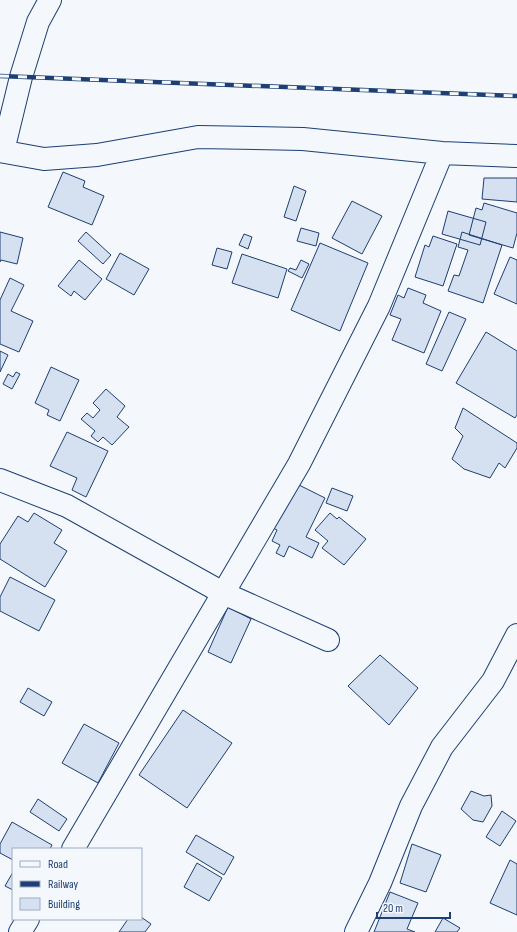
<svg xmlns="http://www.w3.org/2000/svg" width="517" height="932" font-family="'Sofia Sans Condensed',sans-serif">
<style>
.building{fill:#d5e0f0;stroke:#1d3f73}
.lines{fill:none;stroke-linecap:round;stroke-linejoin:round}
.minor-casing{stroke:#1d3f73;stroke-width:24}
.minor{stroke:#f4f7fb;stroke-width:22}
.rail-casing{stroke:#1d3f73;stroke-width:4.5}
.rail{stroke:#f4f7fb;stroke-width:3;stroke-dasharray:9;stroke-linecap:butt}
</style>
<rect width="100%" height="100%" fill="#f4f7fb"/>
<path class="building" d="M 63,172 L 85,181 L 83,187 L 104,196 L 92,225 L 48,207 Z
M 484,178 L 517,178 L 517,202 L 482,199 Z
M 294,186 L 306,191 L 296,221 L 284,217 Z
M 352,201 L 382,216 L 362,254 L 332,238 Z
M 484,203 L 517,213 L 517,233 L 513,248 L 469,235 L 476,208 L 482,210 Z
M 448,211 L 486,222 L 480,245 L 442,234 Z
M 301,228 L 319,233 L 316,246 L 297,241 Z
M 0,232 L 23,238 L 17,264 L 1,260 L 0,262 Z
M 86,232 L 111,255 L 103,264 L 78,241 Z
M 462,232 L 502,245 L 483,303 L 448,291 L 454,275 L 459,276 L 468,250 L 458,247 Z
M 244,234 L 252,237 L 248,249 L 239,245 Z
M 433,236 L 457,244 L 443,286 L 415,277 L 425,245 L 429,247 Z
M 320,243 L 368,263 L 340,331 L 291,310 Z
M 217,248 L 232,252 L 227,269 L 212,265 Z
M 120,253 L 149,269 L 134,295 L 106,279 Z
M 242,254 L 287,269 L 278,298 L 232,283 Z
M 510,257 L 517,260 L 517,304 L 494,294 Z
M 79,260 L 102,279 L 85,300 L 74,291 L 71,296 L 58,286 Z
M 301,260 L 309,264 L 302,278 L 288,271 L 290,268 L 296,270 Z
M 10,278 L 24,285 L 11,311 L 33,321 L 19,352 L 0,344 L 0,300 Z
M 408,288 L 426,295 L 423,303 L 441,311 L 424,353 L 392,340 L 401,319 L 390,315 L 398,295 L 404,298 Z
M 449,312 L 466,319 L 442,371 L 426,364 Z
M 486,332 L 517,351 L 517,415 L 515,418 L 456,383 Z
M 0,351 L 8,355 L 0,372 Z
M 51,367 L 79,380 L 60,421 L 47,415 L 49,410 L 35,403 Z
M 16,372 L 20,374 L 12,389 L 3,384 L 8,374 L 13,377 Z
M 106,389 L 125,406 L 117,417 L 129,427 L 112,445 L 103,437 L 98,442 L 91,436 L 95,431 L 81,419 L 87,413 L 93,418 L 100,410 L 93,403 Z
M 463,408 L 517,443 L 517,448 L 505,468 L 499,463 L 490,478 L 464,469 L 452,459 L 463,436 L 455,428 Z
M 67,432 L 108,451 L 86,497 L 72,490 L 77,478 L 50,466 Z
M 291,481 L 325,498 L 306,537 L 319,543 L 312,558 L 289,546 L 284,557 L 276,553 L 280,545 L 272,541 L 277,530 L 269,526 Z
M 332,488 L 353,496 L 347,511 L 326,503 Z
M 34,513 L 62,530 L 54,543 L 67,551 L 45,587 L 0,559 L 0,544 L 18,516 L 28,522 Z
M 330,513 L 337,519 L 339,517 L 366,539 L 344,565 L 322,548 L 328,541 L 315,530 Z
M 10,577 L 55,600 L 39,631 L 0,611 L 0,597 Z
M 228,607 L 251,619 L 231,663 L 208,652 Z
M 380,655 L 418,688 L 389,725 L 348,686 Z
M 28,688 L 52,702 L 44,716 L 20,702 Z
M 183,710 L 232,743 L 187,808 L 139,775 Z
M 84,724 L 119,743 L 98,783 L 62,763 Z
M 471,791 L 484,796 L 491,795 L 492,806 L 483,822 L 473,820 L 461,809 Z
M 38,799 L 67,819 L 59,831 L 30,812 Z
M 502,811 L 516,821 L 500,846 L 486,837 Z
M 12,822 L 52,845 L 50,849 L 13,849 L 13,860 L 0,853 L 0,844 Z
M 196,835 L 234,857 L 224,875 L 186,852 Z
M 412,844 L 441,855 L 426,892 L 400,883 Z
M 510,860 L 517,864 L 517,915 L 490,903 Z
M 197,863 L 222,878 L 209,901 L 184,887 Z
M 13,872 L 13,890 L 5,886 Z
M 390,892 L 418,903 L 407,929 L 415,932 L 374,932 Z
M 141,917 L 151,924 L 145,932 L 119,932 L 128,919 L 141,919 Z
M 443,918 L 460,928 L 457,932 L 435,932 Z"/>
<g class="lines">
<g class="minor-casing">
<path id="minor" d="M 0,151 L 44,159 L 97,155 L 198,137 L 303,139 L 442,153 L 517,156
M 3,151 L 21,77 L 38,22 L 50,0
M 0,480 L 67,506 L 223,593 L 328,640
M 73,849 L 299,464 L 379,306 L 442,153
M 20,932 L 28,919
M 356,932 L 380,883 L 411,806 L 442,747 L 493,681 L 517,635"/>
</g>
<use href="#minor" class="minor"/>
<g class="rail-casing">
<path id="rail" d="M 0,76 L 517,96"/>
</g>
<use href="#rail" class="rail"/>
</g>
<rect x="12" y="848" width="130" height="72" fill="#f4f7fb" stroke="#9eadc5"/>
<rect x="20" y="861" width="20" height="6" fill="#f4f7fb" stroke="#9eadc5"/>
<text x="48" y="868" font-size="12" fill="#1d3f73">Road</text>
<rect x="20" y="881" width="20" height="6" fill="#1d3f73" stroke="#9eadc5"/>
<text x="48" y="888" font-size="12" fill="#1d3f73">Railway</text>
<rect x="20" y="898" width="20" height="12" fill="#d5e0f0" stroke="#9eadc5"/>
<text x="48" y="908" font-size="12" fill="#1d3f73">Building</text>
<path d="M377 912v6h73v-6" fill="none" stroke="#1d3f73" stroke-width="2"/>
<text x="383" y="912" font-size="12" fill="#1d3f73" stroke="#f4f7fb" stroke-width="3" paint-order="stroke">20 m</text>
</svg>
